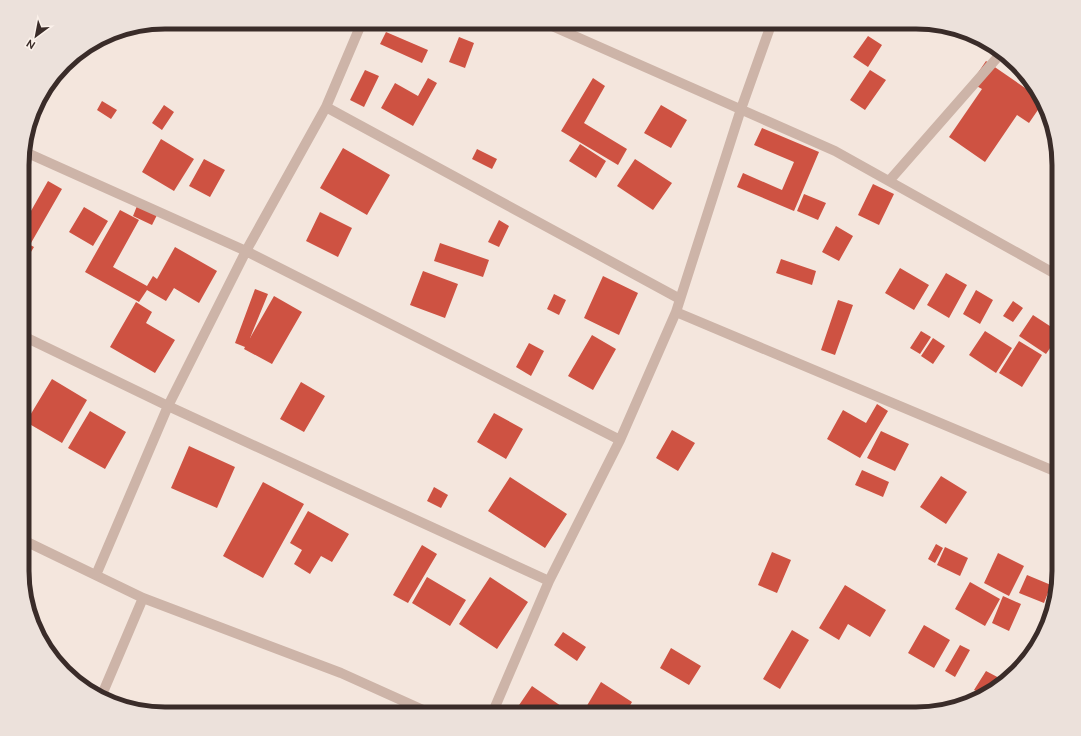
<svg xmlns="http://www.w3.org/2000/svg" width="1081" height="736" font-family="Ubuntu,sans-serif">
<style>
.building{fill:#ce5242}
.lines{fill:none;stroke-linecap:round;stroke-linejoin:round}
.minor{stroke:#cdb4a8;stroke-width:10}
.rim{fill:none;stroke:#3a2c29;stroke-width:5}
</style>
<rect width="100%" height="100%" fill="#f4e6dd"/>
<path class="building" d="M 386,32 L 428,50 L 422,63 L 380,44 Z
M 868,36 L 882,45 L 868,67 L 853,57 Z
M 459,37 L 474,43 L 465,68 L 449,62 Z
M 986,61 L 1044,101 L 1029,123 L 1017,115 L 985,162 L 949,137 L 982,89 L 971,83 Z
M 365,70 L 379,76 L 364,107 L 350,100 Z
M 870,70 L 886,80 L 865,110 L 850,100 Z
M 428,78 L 437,83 L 413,126 L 381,108 L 395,83 L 418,96 Z
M 593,78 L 605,86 L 584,123 L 627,149 L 618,165 L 561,131 Z
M 102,101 L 117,110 L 111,119 L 97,110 Z
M 164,105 L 174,112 L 162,130 L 152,123 Z
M 661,105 L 687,120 L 671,148 L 644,133 Z
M 762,128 L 819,152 L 794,211 L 737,187 L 743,173 L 782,190 L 794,162 L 754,145 Z
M 161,139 L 194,159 L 174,191 L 142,172 Z
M 580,144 L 606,161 L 596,178 L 569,161 Z
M 343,148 L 390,175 L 367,215 L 320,188 Z
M 477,149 L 497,159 L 492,169 L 472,159 Z
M 204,159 L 225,170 L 210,197 L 189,186 Z
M 635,159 L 672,183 L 653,210 L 617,186 Z
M 23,164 L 29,167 L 23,179 Z
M 48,181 L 62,189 L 31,243 L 23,238 L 23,225 Z
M 873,184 L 894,194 L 879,225 L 858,215 Z
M 804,194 L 826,203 L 818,220 L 797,211 Z
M 137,206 L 157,215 L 152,225 L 133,216 Z
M 84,207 L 108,221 L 93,246 L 69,232 Z
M 120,210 L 139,220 L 113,267 L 147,286 L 153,276 L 157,279 L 175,247 L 217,271 L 199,303 L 174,288 L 166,301 L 147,290 L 139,302 L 85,272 Z
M 320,212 L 352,228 L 338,257 L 306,241 Z
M 499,220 L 509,226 L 499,247 L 488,242 Z
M 836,226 L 853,236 L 839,261 L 822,252 Z
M 23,241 L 34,247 L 23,265 Z
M 440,243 L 489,260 L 483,277 L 434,261 Z
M 781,259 L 816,271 L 812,285 L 776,273 Z
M 900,268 L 929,285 L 914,310 L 885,293 Z
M 423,271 L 458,284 L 445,318 L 410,305 Z
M 946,273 L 967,285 L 949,318 L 927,305 Z
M 603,276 L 638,293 L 619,335 L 584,318 Z
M 255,289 L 268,294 L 250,338 L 274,296 L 302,312 L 272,364 L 244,349 L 245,347 L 235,343 Z
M 976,290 L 993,300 L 980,324 L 963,314 Z
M 554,294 L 566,300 L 559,315 L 547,309 Z
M 838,300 L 853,305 L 835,355 L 821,350 Z
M 1013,301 L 1023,308 L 1013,322 L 1003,316 Z
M 136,302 L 152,312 L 146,323 L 175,340 L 155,373 L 110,347 Z
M 1033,315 L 1059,332 L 1059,335 L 1046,354 L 1019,336 Z
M 921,331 L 931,337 L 920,354 L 910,348 Z
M 985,331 L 1012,348 L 996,373 L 969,355 Z
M 592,335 L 616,349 L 593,390 L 568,376 Z
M 933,338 L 945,346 L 933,364 L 921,356 Z
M 1019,341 L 1042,355 L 1022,387 L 999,373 Z
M 529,343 L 544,351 L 531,376 L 516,367 Z
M 52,379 L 87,400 L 62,443 L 26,422 Z
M 301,382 L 325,396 L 304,432 L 280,419 Z
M 877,404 L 888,411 L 860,458 L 827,439 L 843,410 L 866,423 Z
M 90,411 L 126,432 L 105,469 L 68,448 Z
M 494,413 L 523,429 L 506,459 L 477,442 Z
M 672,430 L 695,443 L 678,471 L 656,458 Z
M 881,431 L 909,444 L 895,471 L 867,458 Z
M 189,446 L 235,467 L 217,508 L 171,488 Z
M 862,470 L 889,482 L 883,497 L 855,485 Z
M 941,476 L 967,492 L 946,524 L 920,507 Z
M 510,477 L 567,514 L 545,548 L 488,511 Z
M 263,482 L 304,504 L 263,578 L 223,556 Z
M 434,487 L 448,495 L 441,508 L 427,501 Z
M 308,511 L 349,534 L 332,562 L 321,556 L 310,574 L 294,564 L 302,550 L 290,543 Z
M 936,544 L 943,548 L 935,563 L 928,559 Z
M 422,545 L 437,554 L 408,603 L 393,595 Z
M 945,547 L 968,558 L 960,576 L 937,565 Z
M 772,552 L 791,560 L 777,593 L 758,585 Z
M 998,553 L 1024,566 L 1009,596 L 984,583 Z
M 1027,575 L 1051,585 L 1044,603 L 1019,593 Z
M 427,577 L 466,600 L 450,626 L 412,603 Z
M 490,577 L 528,602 L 497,649 L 459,624 Z
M 970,582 L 1000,599 L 985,626 L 955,609 Z
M 845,585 L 886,610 L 870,637 L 848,624 L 839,640 L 819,628 Z
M 1003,596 L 1021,604 L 1009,631 L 992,623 Z
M 924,625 L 950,640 L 934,668 L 908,653 Z
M 792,630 L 809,640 L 780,689 L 763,679 Z
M 563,632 L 586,647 L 577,661 L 554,645 Z
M 960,645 L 970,650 L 955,677 L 945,671 Z
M 671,648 L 701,666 L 689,685 L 660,668 Z
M 986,671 L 1003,680 L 980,699 L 970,701 L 976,691 L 974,690 Z
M 601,682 L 632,702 L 625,714 L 582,714 Z
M 532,686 L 561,706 L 556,714 L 513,714 Z"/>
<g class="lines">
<path class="minor" d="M 543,22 L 835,151 L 1059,276
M 326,107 L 680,299
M 23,151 L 246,251 L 620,440
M 889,181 L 1003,51
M 676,312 L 1059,473
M 23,336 L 168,406 L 549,581
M 23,540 L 143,598 L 341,673 L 432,714
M 96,575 L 168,406 L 246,251 L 326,107 L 362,22
M 101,697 L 143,598
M 492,714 L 549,581 L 620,440 L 676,312 L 741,109 L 772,22"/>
</g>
<path d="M0 0H1081V736H0ZM165 29H916A136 136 0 0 1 1052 165V571A136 136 0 0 1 916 707H165A136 136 0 0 1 29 571V165A136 136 0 0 1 165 29Z" fill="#ece1db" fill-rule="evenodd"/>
<path class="rim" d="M165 29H916A136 136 0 0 1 1052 165V571A136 136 0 0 1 916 707H165A136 136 0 0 1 29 571V165A136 136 0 0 1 165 29Z"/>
<g transform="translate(36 36) rotate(212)" stroke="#fbf1ea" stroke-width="3" paint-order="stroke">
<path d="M0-3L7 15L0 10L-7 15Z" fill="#3a2c29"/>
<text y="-6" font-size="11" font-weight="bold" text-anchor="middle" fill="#3a2c29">N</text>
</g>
</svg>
